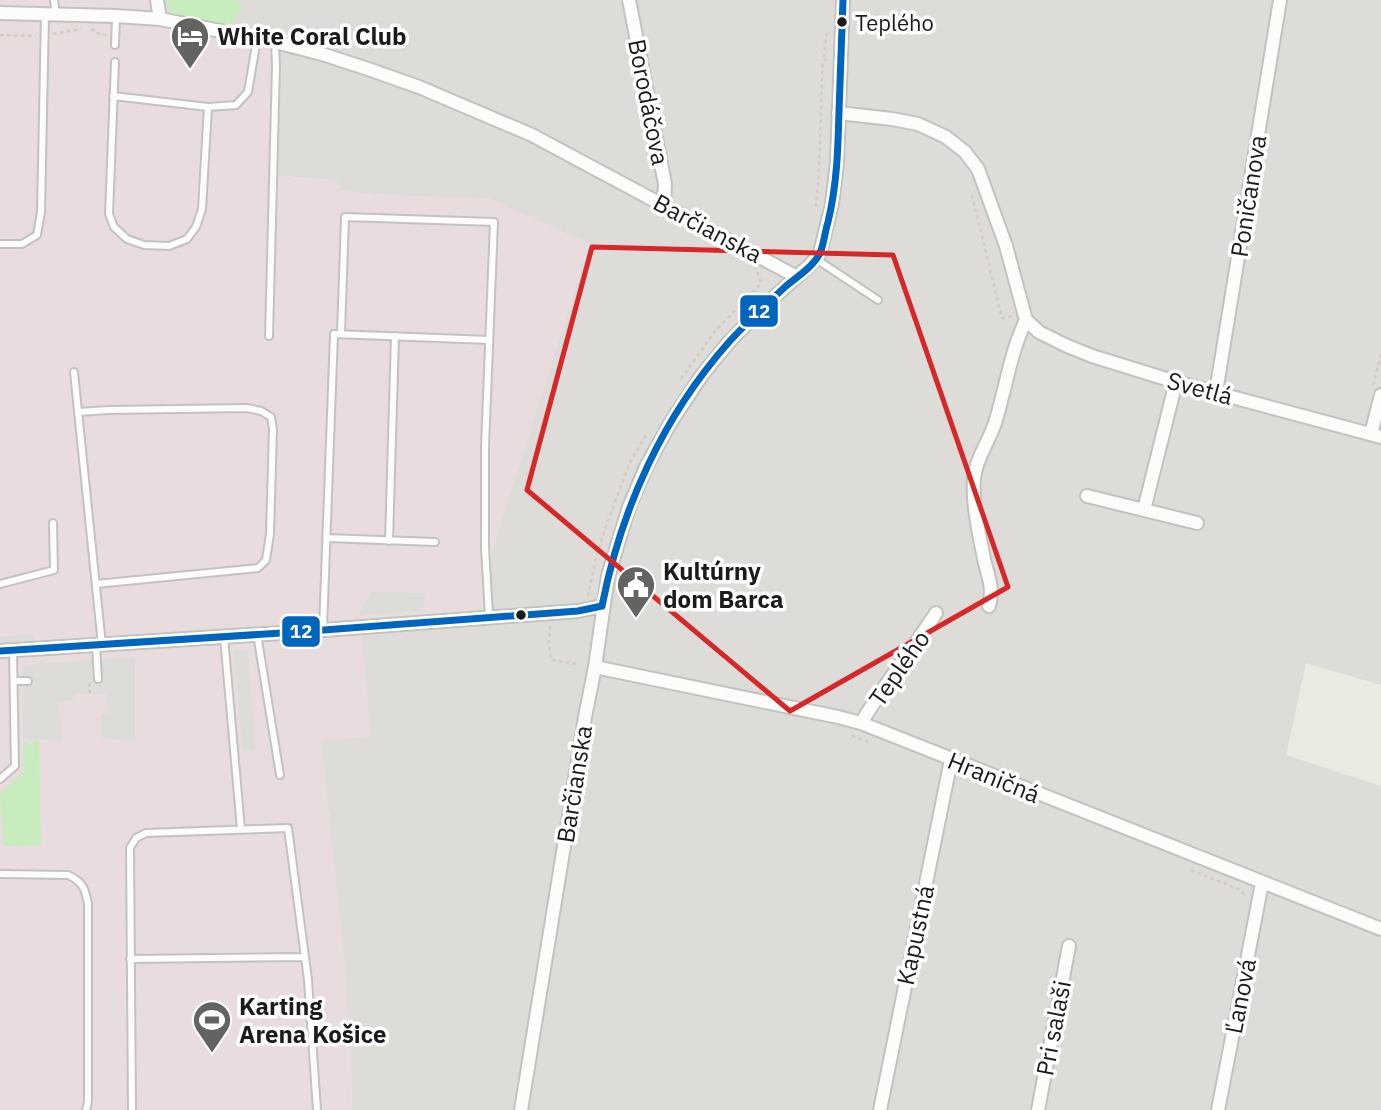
<svg xmlns="http://www.w3.org/2000/svg" width="1381" height="1110" font-family="'IBM Plex Sans',sans-serif">
<style>
.residential{fill:#dddcd8}
.industrial{fill:#e9dcde}
.grass{fill:#c7ecbd}
.parking{fill:#dcdcd9}
.lines{fill:none;stroke-linecap:round;stroke-linejoin:round}
.lane-casing{stroke:#c2c2bf;stroke-width:10}
.street-casing{stroke:#c2c2bf;stroke-width:16}
.path{stroke:#d2c9c0;stroke-width:2.5;stroke-dasharray:3.5 3.5;stroke-linecap:butt}
.lane{stroke:#fcfcfb;stroke-width:6}
.street{stroke:#fcfcfb;stroke-width:12}
.bus-1-casing{stroke:#fff;stroke-width:12}
.bus-1{stroke:#0065bd;stroke-width:7}
.marked{fill:none;stroke:#d62828;stroke-width:5;stroke-linejoin:round}
.bus-dot{fill:#1b1b1b;stroke:#fff;stroke-width:2.5}
.labels{text-anchor:middle;dominant-baseline:central;stroke-width:7;stroke-linejoin:round;paint-order:stroke}
.bus-label{font-size:22px;fill:#1b1b1b;stroke:#fff;text-anchor:start}
.poi-label{font-size:24px;font-weight:bold;fill:#1b1b1b;stroke:#fff;text-anchor:start}
.street-label{font-size:24px;fill:#1b1b1b;stroke:#fff}
.line-badge{stroke:#fff;stroke-width:2.5}
.badge-label{font-size:19px;text-anchor:middle;font-weight:bold;fill:#fff}
</style>
<rect width="100%" height="100%" fill="#eaeae2"/>
<path class="residential" d="M 157,0 L 1381,0 L 1381,685 L 1306,663 L 1286,755 L 1381,786 L 1381,1110 L 352,1110 L 351,1063 L 345,970 L 321,742 L 361,626 L 486,584 L 491,555 L 524,447 L 401,196 L 340,191 L 340,181 L 273,175 L 160,19 Z"/>
<path class="industrial" d="M 0,0 L 157,0 L 160,19 L 275,42 L 274,175 L 340,181 L 340,191 L 401,196 L 490,198 L 590,244 L 491,555 L 486,584 L 489,616 L 361,626 L 371,736 L 321,742 L 345,971 L 351,1063 L 352,1110 L 0,1110 Z"/>
<path class="grass" d="M 167,0 L 235,0 L 243,8 L 228,26 L 176,17 L 171,11 Z
M 35,739 L 39,741 L 41,845 L 4,846 L 0,794 L 24,771 L 23,743 L 28,742 L 29,748 Z"/>
<path class="parking" d="M 372,592 L 426,593 L 422,611 L 358,615 Z
M 34,634 L 34,644 L 0,646 L 0,637 Z
M 623,644 L 698,658 L 695,674 L 620,660 Z
M 234,651 L 248,651 L 255,751 L 243,751 Z
M 135,657 L 135,740 L 102,739 L 101,714 L 108,713 L 107,694 L 76,694 L 75,700 L 59,701 L 61,740 L 23,739 L 23,665 Z
M 551,660 L 578,664 L 573,702 L 548,698 Z"/>
<g class="lines">
<g class="lane-casing">
<path id="lane" d="M 54,0 L 56,14
M 115,45 L 116,16
M 113,96 L 208,107 L 202,209 L 196,227 L 187,239 L 169,246 L 144,245 L 127,239 L 114,227 L 109,214 L 115,62
M 208,107 L 236,105 L 248,92 L 257,39
M 0,244 L 22,244 L 37,235 L 41,212 L 45,14
M 816,259 L 878,300
M 341,334 L 345,217 L 494,222 L 485,446 L 485,548 L 489,616
M 269,336 L 276,66 L 275,42
M 74,372 L 102,645
M 78,412 L 108,410 L 247,408 L 261,411 L 271,417 L 273,429 L 270,534 L 266,560 L 258,568 L 96,584
M 327,538 L 435,542
M 389,541 L 395,336
M 0,584 L 54,570 L 53,523
M 323,629 L 334,334 L 489,340
M 257,634 L 280,775
M 224,637 L 241,829
M 96,645 L 98,679
M 14,681 L 28,681
M 0,779 L 15,766 L 13,651
M 0,874 L 68,875 C 83,882 85,888 88,904 L 88,1102 L 86,1110
M 130,959 L 305,957
M 132,1110 L 130,848 L 136,838 L 146,833 L 288,828 L 308,980 L 317,1110"/>
</g>
<g class="street-casing">
<path id="street" d="M 157,0 L 160,19
M 629,0 L 665,184 L 664,204
M 0,13 L 116,16 L 160,19 L 275,42 L 322,54 L 368,69 L 419,87 L 532,135 L 797,277
M 838,113 L 892,119 L 918,124 L 946,137 L 965,152 L 978,169 L 1006,246 L 1026,320 C 1010,353 1006,388 995,423 C 989,441 976,459 974,478 C 972,503 979,534 984,559 C 988,577 994,587 989,606
M 1026,320 L 1039,332 L 1065,345 L 1092,356 L 1176,382 L 1381,437
M 1216,392 L 1280,0
M 1371,434 L 1381,395
M 1087,496 L 1197,523
M 1144,510 L 1176,382
M 0,651 L 297,632 L 578,611 L 602,606
M 595,667 L 838,717 L 861,723 L 1381,929
M 861,723 C 884,685 912,650 936,613
M 521,1110 L 585,717 L 595,667 L 608,576 L 629,507 L 646,467 L 669,425 L 702,375 L 729,342 L 763,307 L 810,265 L 820,253 L 832,204 L 837,163 L 843,0
M 880,1110 L 951,760
M 1038,1110 L 1069,946
M 1218,1110 L 1262,883"/>
</g>
<path class="path" d="M 91,29 L 96,31 L 100,35 L 107,35
M 53,34 L 81,29
M 0,35 L 36,36
M 827,60 L 823,60 L 827,32
M 972,195 L 1002,318 L 1012,316
M 816,207 C 821,158 820,109 823,60
M 681,379 L 715,331 L 759,286 L 760,280 L 757,272
M 1373,385 L 1381,355
M 588,596 L 596,558 L 607,523 L 631,460 L 648,432
M 550,626 L 549,644 L 551,660 L 577,664
M 89,683 L 90,694
M 852,736 L 869,742
M 1191,870 L 1241,890 L 1246,898"/>
<use href="#lane" class="lane"/>
<use href="#street" class="street"/>
<g class="bus-1-casing">
<path id="bus-1" d="M 602,606 C 621,509 663,416 729,342 C 747,322 767,304 786,286 C 797,277 814,266 820,253 C 824,244 825,231 828,222 C 837,185 838,149 839,111 C 840,74 842,37 843,0
M 0,651 L 297,632 L 578,611 L 602,606"/>
</g>
<use href="#bus-1" class="bus-1"/>
</g>
<path class="marked" d="M 592,247 L 893,255 L 1008,587 L 790,711 L 527,490 Z"/>
<defs>
<g id="hotel-pin" transform="scale(2.0125)"><path d="M0 17L-7.5 6A9.5 9.5 0 1 1 7.5 6Z" fill="#636361" stroke="#fff"/><path d="M-6-4.5h1.5V1H6V5H4.5V3h-9V5H-6ZM-4 0a1.8 1.8 0 1 1 3.6 0ZM.5 0V-2.5h3Q6-2.5 6 0Z" fill="#fff"/></g>
<g id="civic-pin" transform="scale(2.0125)"><path d="M0 17L-7.5 6A9.5 9.5 0 1 1 7.5 6Z" fill="#636361" stroke="#fff"/><path d="M-.6-6.5H3V-4.5H.6V-3L4-1V1h2V6H-6V1h2V-1L-.6-3ZM-1.2 2.5V6h2.4V2.5Z" fill="#fff"/></g>
<g id="stadium-pin" transform="scale(2.0125)"><path d="M0 17L-7.5 6A9.5 9.5 0 1 1 7.5 6Z" fill="#636361" stroke="#fff"/><path d="M0-5a6.5 5 0 1 0 0 10a6.5 5 0 1 0 0-10ZM-3.5-1.8h7v3.6h-7Z" fill="#fff"/></g>
</defs>
<g fill-rule="evenodd">
<use href="#hotel-pin" x="190" y="36"/>
<use href="#civic-pin" x="636" y="585"/>
<use href="#stadium-pin" x="212" y="1020"/>
</g>
<g class="bus-dot">
<circle cx="842" cy="22" r="6"/>
<circle cx="521" cy="615" r="6"/>
</g>
<g class="labels">
<g class="bus-label">
<text x="855" y="22">Teplého</text>
</g>
<g class="poi-label">
<text x="217" y="36">White Coral Club</text>
<text x="663" y="571">Kultúrny<tspan x="663" dy="28">dom Barca</tspan></text>
<text x="239" y="1006">Karting<tspan x="239" dy="28">Arena Košice</tspan></text>
</g>
<g class="street-label">
<text transform="translate(649 102) rotate(79)">Borodáčova</text>
<text transform="translate(1248 196) rotate(-81)">Poničanova</text>
<text transform="translate(708 228) rotate(28)">Barčianska</text>
<text transform="translate(1200 388) rotate(15)">Svetlá</text>
<text transform="translate(899 668) rotate(-55)">Teplého</text>
<text transform="translate(994 777) rotate(22)">Hraničná</text>
<text transform="translate(574 784) rotate(-81)">Barčianska</text>
<text transform="translate(915 935) rotate(-78)">Kapustná</text>
<text transform="translate(1240 996) rotate(-79)">Ľanová</text>
<text transform="translate(1053 1028) rotate(-79)">Pri salaši</text>
</g>
</g>
<g class="line-badge">
<rect x="739" y="294" width="40" height="34" rx="7" fill="#0065bd"/>
<rect x="281" y="615" width="40" height="33" rx="7" fill="#0065bd"/>
</g>
<g class="badge-label">
<text x="759" y="318">12</text>
<text x="301" y="638">12</text>
</g>
</svg>
